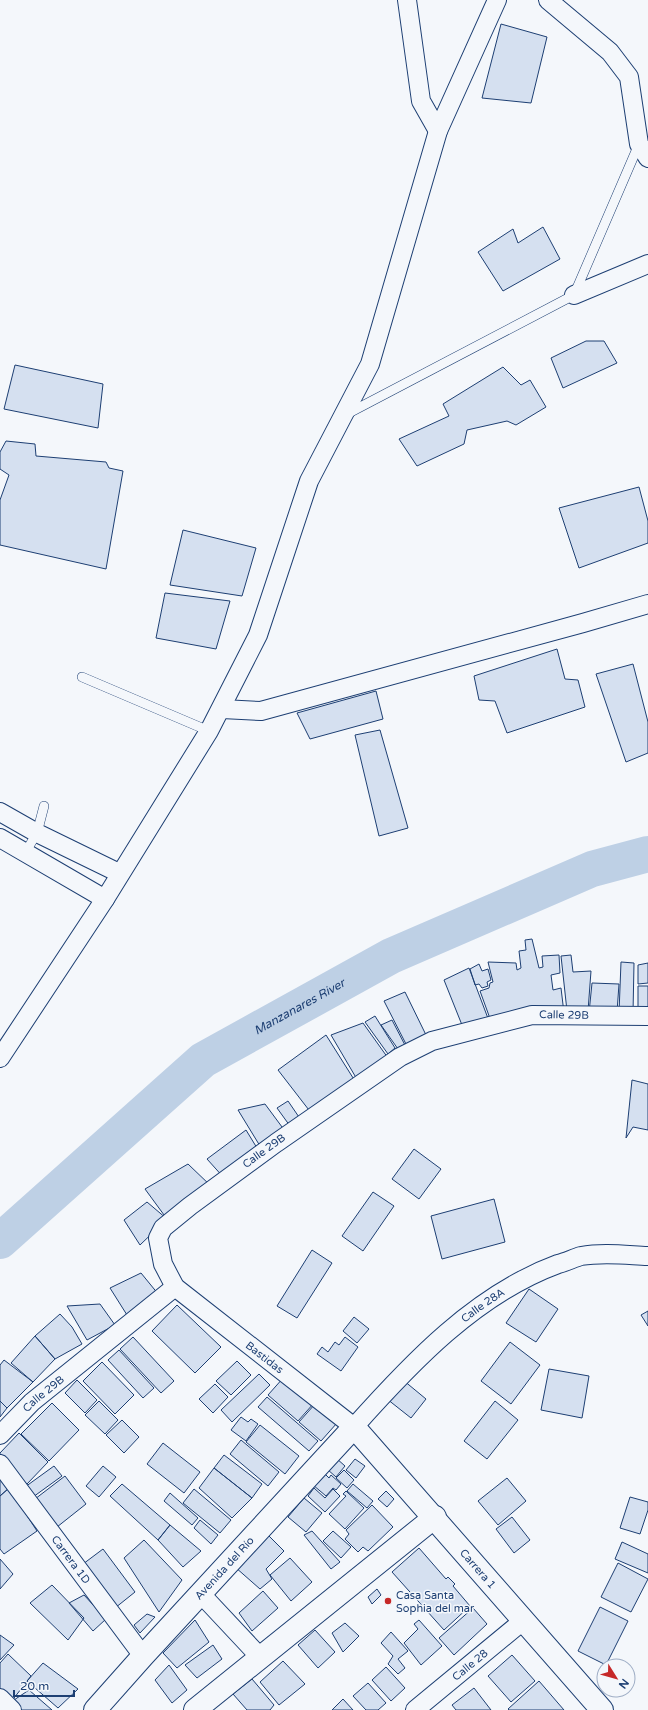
<svg xmlns="http://www.w3.org/2000/svg" width="648" height="1710" font-family="'Varela Round',sans-serif">
<style>
.lines{fill:none;stroke-linecap:round;stroke-linejoin:round}
.river{stroke:#bed0e5;stroke-width:36}
.building{fill:#d5e0f0;stroke:#1d3f73}
.service-casing{stroke:#1d3f73;stroke-width:10}
.minor-casing{stroke:#1d3f73;stroke-width:20}
.tertiary-casing{stroke:#1d3f73;stroke-width:24}
.service{stroke:#f4f7fb;stroke-width:9}
.minor{stroke:#f4f7fb;stroke-width:18}
.tertiary{stroke:#f4f7fb;stroke-width:22}
.poi-dot{fill:#c62828;stroke:#f4f7fb;stroke-width:1.5}
.labels{text-anchor:middle;dominant-baseline:central;stroke-width:3;stroke-linejoin:round;paint-order:stroke}
.street-label{font-size:11px;fill:#1d3f73;stroke:#f4f7fb}
.poi-label{font-size:11px;fill:#1d3f73;stroke:#f4f7fb;text-anchor:start}
.water-label{font-size:12px;font-style:italic;fill:#1d3f73;stroke:#f4f7fb}
</style>
<rect width="100%" height="100%" fill="#f4f7fb"/>
<g class="lines">
<path class="river" id="s1" d="M 0,1241 L 203,1060 L 391,956 L 592,869 L 648,854"/>
</g>
<path class="building" d="M 501,24 L 547,37 L 531,103 L 482,98 Z
M 543,227 L 560,259 L 503,291 L 478,252 L 513,229 L 518,243 Z
M 586,341 L 604,341 L 617,363 L 563,388 L 551,358 Z
M 15,365 L 103,384 L 98,428 L 4,409 Z
M 503,367 L 521,385 L 530,380 L 546,407 L 516,425 L 507,421 L 467,430 L 464,444 L 417,466 L 399,439 L 449,416 L 443,404 Z
M 6,441 L 35,444 L 36,456 L 106,462 L 109,468 L 123,471 L 106,569 L 0,545 L 0,500 L 9,475 L 0,469 L 0,452 Z
M 639,487 L 648,521 L 648,543 L 579,568 L 559,508 Z
M 183,530 L 256,548 L 242,596 L 170,585 Z
M 165,593 L 230,601 L 216,649 L 156,638 Z
M 557,649 L 565,679 L 578,680 L 585,707 L 507,733 L 495,701 L 479,700 L 474,676 Z
M 633,664 L 648,722 L 648,753 L 626,762 L 596,674 Z
M 376,691 L 383,719 L 310,739 L 297,713 Z
M 380,730 L 408,828 L 379,836 L 355,735 Z
M 532,939 L 539,968 L 543,967 L 542,956 L 559,955 L 560,973 L 551,975 L 553,990 L 561,988 L 564,1013 L 492,1024 L 480,991 L 489,988 L 490,983 L 493,982 L 488,962 L 516,963 L 517,970 L 521,968 L 519,951 L 526,950 L 525,940 Z
M 571,955 L 573,972 L 591,971 L 588,1011 L 567,1011 L 561,956 Z
M 621,962 L 634,963 L 633,1013 L 619,1013 Z
M 648,963 L 648,983 L 638,984 L 638,965 Z
M 479,964 L 482,971 L 488,969 L 491,980 L 487,982 L 488,986 L 482,988 L 479,984 L 475,985 L 470,969 Z
M 469,968 L 489,1021 L 464,1030 L 444,980 Z
M 592,983 L 619,984 L 617,1012 L 589,1013 Z
M 638,986 L 648,986 L 648,1010 L 638,1012 Z
M 405,992 L 427,1037 L 407,1046 L 384,1001 Z
M 375,1016 L 395,1048 L 388,1054 L 365,1022 Z
M 392,1020 L 406,1047 L 398,1049 L 381,1025 Z
M 363,1023 L 388,1058 L 358,1081 L 331,1035 Z
M 326,1035 L 355,1081 L 312,1114 L 278,1070 Z
M 632,1080 L 648,1084 L 648,1130 L 633,1127 L 626,1138 Z
M 288,1101 L 301,1120 L 290,1126 L 277,1108 Z
M 265,1104 L 285,1131 L 260,1146 L 238,1110 Z
M 246,1130 L 257,1148 L 225,1179 L 207,1159 Z
M 414,1149 L 441,1169 L 419,1199 L 392,1179 Z
M 188,1164 L 212,1187 L 167,1219 L 145,1189 Z
M 373,1192 L 394,1206 L 363,1251 L 342,1236 Z
M 494,1199 L 505,1242 L 442,1259 L 431,1216 Z
M 147,1202 L 167,1219 L 140,1245 L 124,1220 Z
M 312,1250 L 332,1263 L 297,1318 L 277,1306 Z
M 141,1273 L 159,1295 L 127,1315 L 110,1288 Z
M 529,1289 L 558,1309 L 536,1342 L 506,1323 Z
M 100,1304 L 115,1325 L 87,1340 L 67,1306 Z
M 177,1305 L 221,1347 L 195,1373 L 152,1331 Z
M 648,1311 L 648,1326 L 641,1315 Z
M 60,1314 L 72,1327 L 82,1344 L 55,1359 L 35,1336 Z
M 354,1317 L 369,1329 L 357,1343 L 343,1331 Z
M 35,1336 L 55,1359 L 33,1382 L 11,1363 Z
M 133,1337 L 174,1381 L 161,1393 L 120,1349 Z
M 345,1337 L 358,1347 L 341,1371 L 317,1354 L 322,1347 L 328,1352 L 335,1342 L 339,1345 Z
M 510,1342 L 540,1365 L 511,1404 L 481,1381 Z
M 119,1350 L 154,1388 L 143,1398 L 108,1360 Z
M 4,1360 L 33,1382 L 7,1408 L 0,1401 L 0,1365 Z
M 237,1361 L 251,1375 L 231,1395 L 216,1381 Z
M 102,1362 L 134,1395 L 115,1414 L 83,1381 Z
M 549,1369 L 589,1376 L 582,1418 L 541,1410 Z
M 259,1374 L 270,1385 L 232,1422 L 221,1410 Z
M 284,1377 L 314,1403 L 298,1421 L 268,1395 Z
M 77,1380 L 97,1400 L 85,1413 L 65,1393 Z
M 403,1380 L 426,1399 L 411,1418 L 387,1399 Z
M 215,1384 L 228,1397 L 213,1413 L 199,1399 Z
M 267,1397 L 318,1441 L 309,1451 L 258,1407 Z
M 0,1401 L 7,1408 L 0,1417 Z
M 99,1401 L 118,1420 L 105,1434 L 85,1415 Z
M 495,1401 L 518,1420 L 487,1459 L 464,1441 Z
M 52,1403 L 79,1430 L 49,1461 L 21,1434 Z
M 315,1404 L 337,1423 L 321,1441 L 299,1422 Z
M 241,1417 L 248,1422 L 251,1419 L 258,1424 L 246,1441 L 231,1430 Z
M 122,1420 L 139,1437 L 124,1453 L 106,1435 Z
M 260,1425 L 299,1456 L 285,1474 L 246,1442 Z
M 19,1433 L 48,1462 L 27,1484 L 0,1458 L 0,1453 Z
M 241,1440 L 279,1472 L 268,1486 L 230,1454 Z
M 163,1443 L 200,1472 L 184,1493 L 147,1464 Z
M 224,1455 L 262,1484 L 252,1498 L 214,1468 Z
M 336,1458 L 345,1466 L 336,1477 L 327,1469 Z
M 355,1459 L 365,1466 L 356,1478 L 346,1470 Z
M 54,1466 L 62,1476 L 33,1497 L 25,1487 Z
M 103,1466 L 116,1477 L 99,1497 L 86,1486 Z
M 214,1468 L 252,1498 L 232,1518 L 199,1488 Z
M 344,1470 L 354,1480 L 347,1488 L 336,1478 Z
M 324,1473 L 329,1478 L 331,1475 L 341,1484 L 336,1490 L 333,1488 L 326,1496 L 313,1485 Z
M 65,1476 L 86,1504 L 57,1527 L 35,1499 Z
M 0,1477 L 9,1488 L 0,1496 Z
M 507,1478 L 526,1501 L 498,1525 L 478,1501 Z
M 122,1484 L 170,1525 L 158,1540 L 110,1496 Z
M 353,1484 L 373,1501 L 367,1508 L 347,1491 Z
M 9,1488 L 37,1531 L 4,1554 L 0,1549 L 0,1496 Z
M 314,1488 L 325,1498 L 333,1489 L 340,1496 L 325,1512 L 308,1496 Z
M 194,1489 L 231,1520 L 220,1533 L 183,1503 Z
M 346,1491 L 364,1508 L 345,1529 L 329,1514 L 346,1496 L 343,1494 Z
M 386,1491 L 394,1499 L 387,1507 L 378,1499 Z
M 170,1493 L 198,1518 L 192,1525 L 164,1501 Z
M 630,1497 L 648,1502 L 648,1510 L 640,1534 L 620,1528 Z
M 304,1498 L 322,1513 L 306,1532 L 288,1517 Z
M 372,1505 L 393,1527 L 368,1551 L 363,1547 L 358,1552 L 345,1539 L 349,1534 L 346,1530 Z
M 512,1517 L 530,1540 L 514,1553 L 496,1529 Z
M 200,1520 L 218,1535 L 211,1544 L 194,1528 Z
M 170,1525 L 201,1551 L 183,1567 L 158,1540 Z
M 312,1531 L 340,1562 L 331,1569 L 304,1535 Z
M 333,1531 L 351,1547 L 341,1558 L 323,1541 Z
M 267,1534 L 284,1551 L 266,1569 L 272,1579 L 260,1589 L 235,1567 Z
M 144,1540 L 182,1580 L 159,1612 L 124,1558 Z
M 622,1542 L 648,1554 L 648,1573 L 615,1559 Z
M 419,1548 L 446,1579 L 448,1577 L 455,1584 L 453,1586 L 470,1606 L 444,1630 L 392,1572 Z
M 103,1549 L 135,1592 L 115,1608 L 83,1564 Z
M 290,1558 L 312,1582 L 291,1601 L 270,1575 Z
M 0,1559 L 13,1574 L 0,1589 Z
M 618,1563 L 648,1579 L 631,1612 L 601,1597 Z
M 52,1585 L 84,1618 L 68,1640 L 30,1603 Z
M 377,1589 L 381,1595 L 372,1604 L 368,1597 Z
M 263,1591 L 278,1608 L 252,1631 L 239,1613 Z
M 84,1595 L 106,1619 L 93,1631 L 69,1603 Z
M 600,1607 L 628,1621 L 606,1665 L 578,1651 Z
M 473,1608 L 487,1624 L 454,1655 L 439,1638 Z
M 147,1614 L 155,1617 L 140,1633 L 134,1625 Z
M 195,1620 L 209,1642 L 177,1668 L 163,1653 Z
M 419,1620 L 442,1646 L 421,1665 L 404,1643 L 418,1629 L 414,1624 Z
M 345,1623 L 359,1636 L 343,1652 L 332,1633 Z
M 315,1630 L 335,1652 L 318,1668 L 298,1645 Z
M 391,1632 L 408,1651 L 398,1659 L 405,1668 L 398,1674 L 388,1664 L 393,1656 L 381,1643 Z
M 0,1635 L 14,1645 L 0,1660 Z
M 213,1645 L 222,1659 L 197,1678 L 185,1665 Z
M 8,1654 L 31,1676 L 11,1702 L 0,1692 L 0,1663 Z
M 512,1655 L 535,1681 L 511,1702 L 488,1676 Z
M 283,1661 L 305,1684 L 279,1705 L 260,1682 Z
M 43,1663 L 78,1689 L 58,1708 L 27,1681 Z
M 169,1665 L 187,1690 L 172,1703 L 155,1680 Z
M 386,1667 L 405,1688 L 391,1701 L 372,1680 Z
M 252,1679 L 274,1705 L 270,1710 L 247,1710 L 233,1694 Z
M 539,1681 L 564,1710 L 509,1710 L 508,1709 Z
M 368,1683 L 386,1703 L 378,1710 L 366,1710 L 353,1696 Z
M 474,1688 L 491,1710 L 456,1710 L 452,1705 Z
M 29,1690 L 52,1710 L 19,1710 L 11,1702 Z
M 343,1699 L 353,1710 L 332,1710 Z"/>
<g class="lines">
<g class="service-casing">
<path id="service" d="M 345,415 L 574,295 L 639,144
M 82,677 L 209,731
M 25,853 L 37,833 L 44,806"/>
</g>
<g class="minor-casing">
<g id="minor">
<path d="M 407,0 L 421,101 L 438,131"/>
<path d="M 548,0 L 610,52 L 629,77 L 639,144 L 648,158"/>
<path d="M 574,295 L 648,264"/>
<path d="M 222,709 L 261,711 L 583,623 L 648,604"/>
<path d="M 0,812 L 37,833 L 119,873"/>
<path d="M 0,838 L 105,899"/>
<path id="s2" d="M 648,1016 L 532,1015 L 432,1041 L 400,1057 L 276,1143 L 190,1206 L 163,1228 L 158,1238 L 163,1264 L 175,1287 L 354,1427 C 411,1363 476,1294 558,1264 C 566,1262 574,1258 581,1256 C 603,1252 626,1255 648,1256"/>
<path d="M 0,1058 L 105,899 L 209,731 L 258,635 L 309,481 L 370,364 L 438,131 L 497,0"/>
<path id="s3" d="M 0,1435 L 32,1402 L 175,1287"/>
<path id="s4" d="M 0,1464 L 143,1656"/>
<path d="M 201,1594 L 260,1657"/>
<path d="M 0,1698 L 12,1710"/>
<path id="s5" d="M 415,1710 L 524,1620"/>
</g>
</g>
<g class="tertiary-casing">
<g id="tertiary">
<path id="s6" d="M 95,1710 L 143,1656 L 354,1427 L 602,1710"/>
<path d="M 195,1710 L 435,1517"/>
</g>
</g>
<use href="#service" class="service"/>
<use href="#minor" class="minor"/>
<use href="#tertiary" class="tertiary"/>
</g>
<circle class="poi-dot" cx="388" cy="1601" r="4"/>
<g class="labels">
<g class="street-label">
<text transform="translate(564 1015) rotate(1)">Calle 29B</text>
<text transform="translate(264 1151) rotate(-36)">Calle 29B</text>
<text stroke="none"><textPath href="#s2" startOffset="1016">Calle 28A</textPath></text>
<text stroke="none"><textPath href="#s2" startOffset="725">Bastidas</textPath></text>
<text stroke="none"><textPath href="#s3" startOffset="60">Calle 29B</textPath></text>
<text stroke="none"><textPath href="#s4" startOffset="119">Carrera 1D</textPath></text>
<text stroke="none"><textPath href="#s6" startOffset="572">Carrera 1</textPath></text>
<text stroke="none"><textPath href="#s6" startOffset="192">Avenida del Río</textPath></text>
<text stroke="none"><textPath href="#s5" startOffset="71">Calle 28</textPath></text>
</g>
<g class="poi-label">
<text x="396" y="1595">Casa Santa<tspan x="396" dy="13">Sophia del mar</tspan></text>
</g>
<g class="water-label">
<text stroke="none"><textPath href="#s1" startOffset="382">Manzanares River</textPath></text>
</g>
</g>
<g transform="translate(616 1678) rotate(127)"><circle r="19" fill="#f4f7fb" stroke="#9eadc5"/>
<path d="M0-3L7 15L0 10L-7 15Z" fill="#c62828"/>
<text y="-6" font-size="11" font-weight="bold" text-anchor="middle" fill="#1d3f73">N</text>
</g>
<path d="M14 1690v6h60v-6" fill="none" stroke="#1d3f73" stroke-width="2"/>
<text x="20" y="1690" font-size="12" fill="#1d3f73" stroke="#f4f7fb" stroke-width="3" paint-order="stroke">20 m</text>
</svg>
